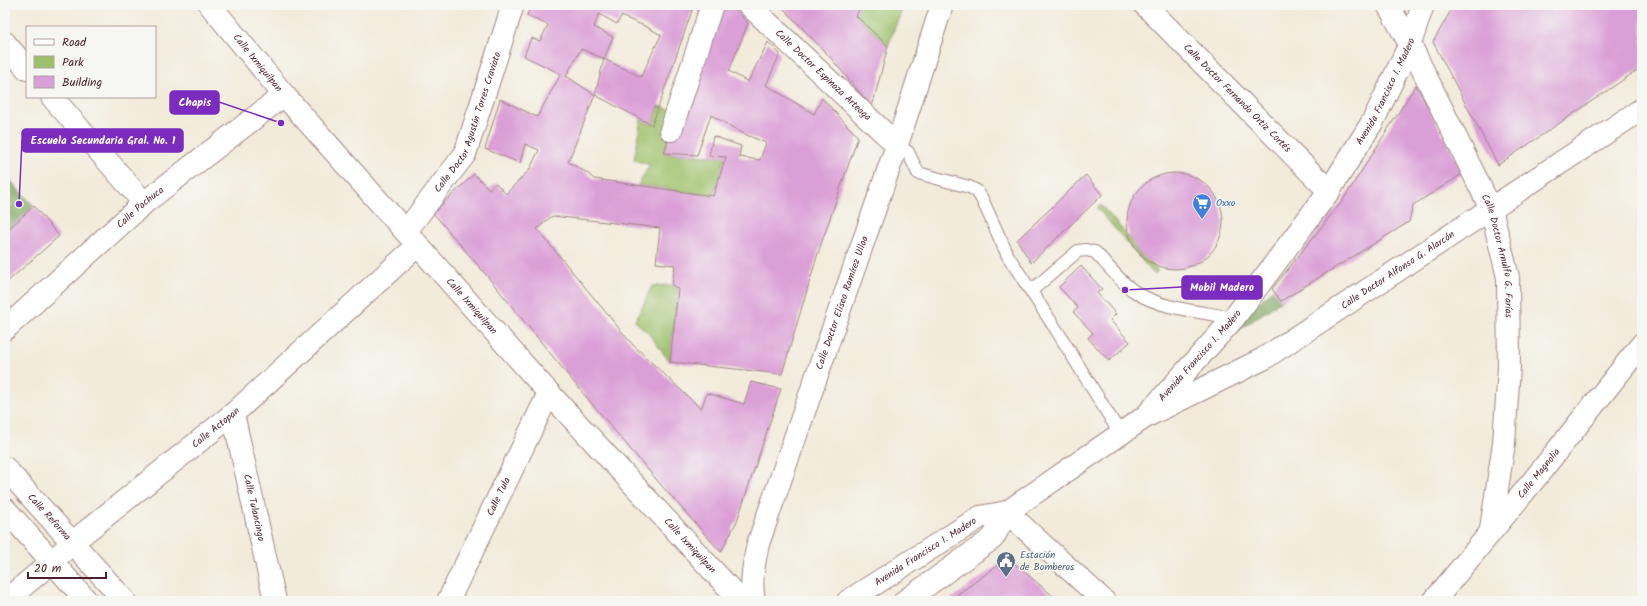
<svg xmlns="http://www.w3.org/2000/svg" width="1647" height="606" font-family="Kalam,sans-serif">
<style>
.green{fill:#9dc16b;stroke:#74704b}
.forest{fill:#7ea75f;stroke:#646345}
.building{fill:#db9fd7}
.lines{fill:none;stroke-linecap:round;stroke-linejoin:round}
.lane-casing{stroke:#9e8582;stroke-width:14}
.street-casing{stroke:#9e8582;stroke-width:24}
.secondary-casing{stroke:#9e8582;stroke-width:24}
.primary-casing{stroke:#9e8582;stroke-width:24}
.lane{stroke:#fff;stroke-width:12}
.street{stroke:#fff;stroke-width:22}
.secondary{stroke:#fff;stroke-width:22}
.primary{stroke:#fff;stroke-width:22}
.labels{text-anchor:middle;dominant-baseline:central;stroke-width:3;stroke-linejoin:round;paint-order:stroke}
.street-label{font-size:10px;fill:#4a1f2b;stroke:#f6f6f2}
.shop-label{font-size:10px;fill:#366cbe;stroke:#f6f6f2;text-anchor:start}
.service-label{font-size:10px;fill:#4e5e75;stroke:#f6f6f2;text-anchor:start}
.leader{fill:none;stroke:#7b2cbf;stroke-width:1.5}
.callout-dot{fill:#7b2cbf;stroke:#f6f6f2;stroke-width:1.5}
.callout{fill:#7b2cbf;stroke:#7b2cbf;stroke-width:1.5}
.callout-label{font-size:11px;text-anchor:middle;font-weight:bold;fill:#fff}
</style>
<rect width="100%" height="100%" fill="#f6f6f2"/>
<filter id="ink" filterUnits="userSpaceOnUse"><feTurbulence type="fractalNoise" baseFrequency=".025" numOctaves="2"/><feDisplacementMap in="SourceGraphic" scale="8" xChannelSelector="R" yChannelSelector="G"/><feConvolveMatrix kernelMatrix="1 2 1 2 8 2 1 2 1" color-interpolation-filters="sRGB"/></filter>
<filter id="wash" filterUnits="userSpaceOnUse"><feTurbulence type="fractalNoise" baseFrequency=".012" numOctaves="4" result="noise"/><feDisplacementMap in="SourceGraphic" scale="16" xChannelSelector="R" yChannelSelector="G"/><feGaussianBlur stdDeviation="0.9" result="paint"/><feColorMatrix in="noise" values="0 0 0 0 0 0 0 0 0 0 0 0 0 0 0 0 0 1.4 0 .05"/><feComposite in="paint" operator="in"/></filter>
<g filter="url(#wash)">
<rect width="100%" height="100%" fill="#f2ebda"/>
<path class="green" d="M 861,5 L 903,6 L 888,46 L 856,16 Z
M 659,106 L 677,112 L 664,153 L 726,157 L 713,196 L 638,185 L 650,165 L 634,160 L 641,119 L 652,125 Z
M 1101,205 L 1158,271 L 1154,274 L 1097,208 Z
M 672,285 L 678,289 L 670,362 L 648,333 L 635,321 L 652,286 Z"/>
<path class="forest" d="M 5,175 L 34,206 L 5,232 Z
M 1272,289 L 1281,301 L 1225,340 L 1224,339 Z"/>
<g id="blocks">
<path class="building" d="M 531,5 L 694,5 L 652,125 L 595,95 L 604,59 L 641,77 L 661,35 L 647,27 L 621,16 L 617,24 L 599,14 L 594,27 L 613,37 L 604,59 L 581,49 L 566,76 L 595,95 L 568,162 L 586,172 L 594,179 L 713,196 L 726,157 L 709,156 L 713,136 L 741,146 L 739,157 L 760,160 L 766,143 L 744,134 L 711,115 L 697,155 L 664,153 L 712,5 L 731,5 L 748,23 L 729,71 L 748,82 L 768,42 L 780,54 L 766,85 L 814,114 L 822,98 L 858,137 L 818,253 L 782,374 L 670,362 L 678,289 L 672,285 L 675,265 L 656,263 L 660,228 L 552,216 L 537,229 L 632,344 L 701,409 L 707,393 L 744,404 L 751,382 L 781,389 L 737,521 L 721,552 L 661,485 L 581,391 L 487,276 L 433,213 L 474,174 L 489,189 L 496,183 L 506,194 L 530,169 L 539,150 L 525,144 L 520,163 L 485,149 L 500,99 L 537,117 L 561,74 L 524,56 L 531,38 L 540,41 L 548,25 L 527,16 Z
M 780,5 L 861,5 L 856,16 L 888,46 L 872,107 L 828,55 Z
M 1454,5 L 1642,5 L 1642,67 L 1498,165 L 1433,42 Z
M 1416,85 L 1464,173 L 1413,205 L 1409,222 L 1281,301 L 1272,289 L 1343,200 Z
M1127 221a48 48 0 1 1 96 0a48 48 0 1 1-96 0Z
M 1086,175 L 1102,195 L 1031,263 L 1017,240 Z
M 34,206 L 59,236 L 5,284 L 5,232 Z
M 1081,266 L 1102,289 L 1097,293 L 1116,314 L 1110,320 L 1130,342 L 1109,361 L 1088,338 L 1093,333 L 1073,312 L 1078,308 L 1059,287 Z
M 1008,558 L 1059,601 L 948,601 L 951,599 Z"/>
</g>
</g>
<g filter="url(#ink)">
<use href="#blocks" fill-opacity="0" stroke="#9e8582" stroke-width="1"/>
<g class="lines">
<g class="lane-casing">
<path id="lane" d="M 897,145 L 908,152 L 918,173 L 969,187 L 977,191 L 982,199 L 1008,256 L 1059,334 L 1121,435
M 1031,291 L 1078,251 L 1086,250 L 1095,252 C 1106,263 1121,283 1134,291 C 1159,309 1203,312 1234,318"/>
</g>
<g class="street-casing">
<g id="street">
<path id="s1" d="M 210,5 L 284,95 L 549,393 L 741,601"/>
<path id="s2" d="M 749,5 L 897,145"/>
<path id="s3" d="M 1145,5 L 1329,191"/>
<path id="s4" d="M 1388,5 L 1410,44 L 1491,209 L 1508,277 L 1509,367 L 1504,443 L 1491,529"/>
<path d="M 5,43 L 27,69"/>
<path d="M 52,97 L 144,203"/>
<path d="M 671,130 L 712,5"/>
<path id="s5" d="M 406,231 L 465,154 L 513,5"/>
<path id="s6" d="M 5,329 L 144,203 L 284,95"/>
<path id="s7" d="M 233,414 L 275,601"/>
<path id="s8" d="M 5,468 L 125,601"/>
<path d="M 5,509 L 87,601"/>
<path d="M 1007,512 L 1104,601"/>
<path id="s9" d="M 5,601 L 52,562 L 73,542 L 233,414 L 418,245"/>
<path id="s10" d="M 448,601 L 549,393"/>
<path id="s11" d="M 754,601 C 750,581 754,563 758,544 L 897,145 L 942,5"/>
<path id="s12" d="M 1434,601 L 1533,481 L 1642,344"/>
</g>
</g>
<g class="secondary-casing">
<g id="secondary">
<path id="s13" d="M 1145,417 L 1263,359 L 1642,109"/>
</g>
</g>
<g class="primary-casing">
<g id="primary">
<path id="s14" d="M 848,601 L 980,517 L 1007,512 L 1145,417 L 1234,318 L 1329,191 L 1373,121 L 1410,44 L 1423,5"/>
<path d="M 905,601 L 993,538 L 1007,512"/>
</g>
</g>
<use href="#lane" class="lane"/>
<use href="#street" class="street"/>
<use href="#secondary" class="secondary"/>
<use href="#primary" class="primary"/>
</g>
</g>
<defs>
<g id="supermarket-pin" transform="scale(1)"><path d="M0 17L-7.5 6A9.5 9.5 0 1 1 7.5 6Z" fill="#3f7fe0" stroke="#f6f6f2"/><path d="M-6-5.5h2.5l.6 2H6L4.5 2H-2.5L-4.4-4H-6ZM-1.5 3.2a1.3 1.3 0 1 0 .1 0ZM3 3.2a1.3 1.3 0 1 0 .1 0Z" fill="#fff"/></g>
<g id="civic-pin" transform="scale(1)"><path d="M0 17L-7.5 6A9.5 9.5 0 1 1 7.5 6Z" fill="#5c6f8a" stroke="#f6f6f2"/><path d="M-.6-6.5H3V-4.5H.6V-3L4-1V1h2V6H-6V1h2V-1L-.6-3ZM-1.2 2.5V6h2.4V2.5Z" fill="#fff"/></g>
</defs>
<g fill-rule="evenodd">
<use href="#supermarket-pin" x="1202" y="203"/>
<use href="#civic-pin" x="1006" y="561"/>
</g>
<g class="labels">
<g class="street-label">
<text stroke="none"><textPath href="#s1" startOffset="75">Calle Ixmiquilpan</textPath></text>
<text stroke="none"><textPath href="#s2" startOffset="102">Calle Doctor Espinoza Arteaga</textPath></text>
<text stroke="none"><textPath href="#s14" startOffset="758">Avenida Francisco I. Madero</textPath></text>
<text stroke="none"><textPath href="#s3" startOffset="131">Calle Doctor Fernando Ortiz Cortés</textPath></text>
<text stroke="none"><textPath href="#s5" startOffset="127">Calle Doctor Agustín Torres Cravioto</textPath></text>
<text stroke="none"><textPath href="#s6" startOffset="182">Calle Pachuca</textPath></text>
<text stroke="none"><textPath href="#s4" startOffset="276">Calle Doctor Arnulfo G. Farías</textPath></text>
<text stroke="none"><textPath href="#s13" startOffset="293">Calle Doctor Alfonso G. Alarcón</textPath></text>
<text stroke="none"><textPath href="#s11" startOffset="313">Calle Doctor Elíseo Ramírez Ulloa</textPath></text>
<text stroke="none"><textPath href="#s1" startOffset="399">Calle Ixmiquilpan</textPath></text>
<text stroke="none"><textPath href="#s14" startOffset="434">Avenida Francisco I. Madero</textPath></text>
<text stroke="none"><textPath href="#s9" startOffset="273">Calle Actopan</textPath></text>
<text stroke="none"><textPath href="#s12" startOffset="165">Calle Magnolia</textPath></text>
<text stroke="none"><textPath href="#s10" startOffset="116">Calle Tula</textPath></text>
<text stroke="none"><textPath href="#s7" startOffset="96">Calle Tulancingo</textPath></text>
<text stroke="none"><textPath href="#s8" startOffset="66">Calle Reforma</textPath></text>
<text stroke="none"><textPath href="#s1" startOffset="723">Calle Ixmiquilpan</textPath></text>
<text stroke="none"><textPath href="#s14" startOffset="92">Avenida Francisco I. Madero</textPath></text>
</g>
<g class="shop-label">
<text x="1216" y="203">Oxxo</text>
</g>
<g class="service-label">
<text x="1020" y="555">Estación<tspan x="1020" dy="12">de Bomberos</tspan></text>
</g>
</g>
<path class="leader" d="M281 123L219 102M19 204L22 140M1125 290L1182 287"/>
<g class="callout-dot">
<circle cx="281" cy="123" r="4"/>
<circle cx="19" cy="204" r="4"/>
<circle cx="1125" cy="290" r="4"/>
</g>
<g class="callout">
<rect x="170" y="91" width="49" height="23" rx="4"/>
<rect x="22" y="129" width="161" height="23" rx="4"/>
<rect x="1182" y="276" width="80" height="23" rx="4"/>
</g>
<g class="callout-label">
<text x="195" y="106">Chapis</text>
<text x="103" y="144">Escuela Secundaria Gral. No. 1</text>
<text x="1222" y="291">Mobil Madero</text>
</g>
<rect width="1647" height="606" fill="none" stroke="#f6f6f2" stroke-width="20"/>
<rect x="26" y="26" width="130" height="72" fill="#f6f6f2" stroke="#b1a0a2"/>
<rect x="34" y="39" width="20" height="6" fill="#ffffff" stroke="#b1a0a2"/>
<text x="62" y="46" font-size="12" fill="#4a1f2b">Road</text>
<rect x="34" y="56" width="20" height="12" fill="#9dc16b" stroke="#b1a0a2"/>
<text x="62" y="66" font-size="12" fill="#4a1f2b">Park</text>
<rect x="34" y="76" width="20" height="12" fill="#db9fd7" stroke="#b1a0a2"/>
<text x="62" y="86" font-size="12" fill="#4a1f2b">Building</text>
<path d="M28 572v6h78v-6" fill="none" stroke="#4a1f2b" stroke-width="2"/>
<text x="34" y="572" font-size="12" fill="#4a1f2b" stroke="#f6f6f2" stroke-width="3" paint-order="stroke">20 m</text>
</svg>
